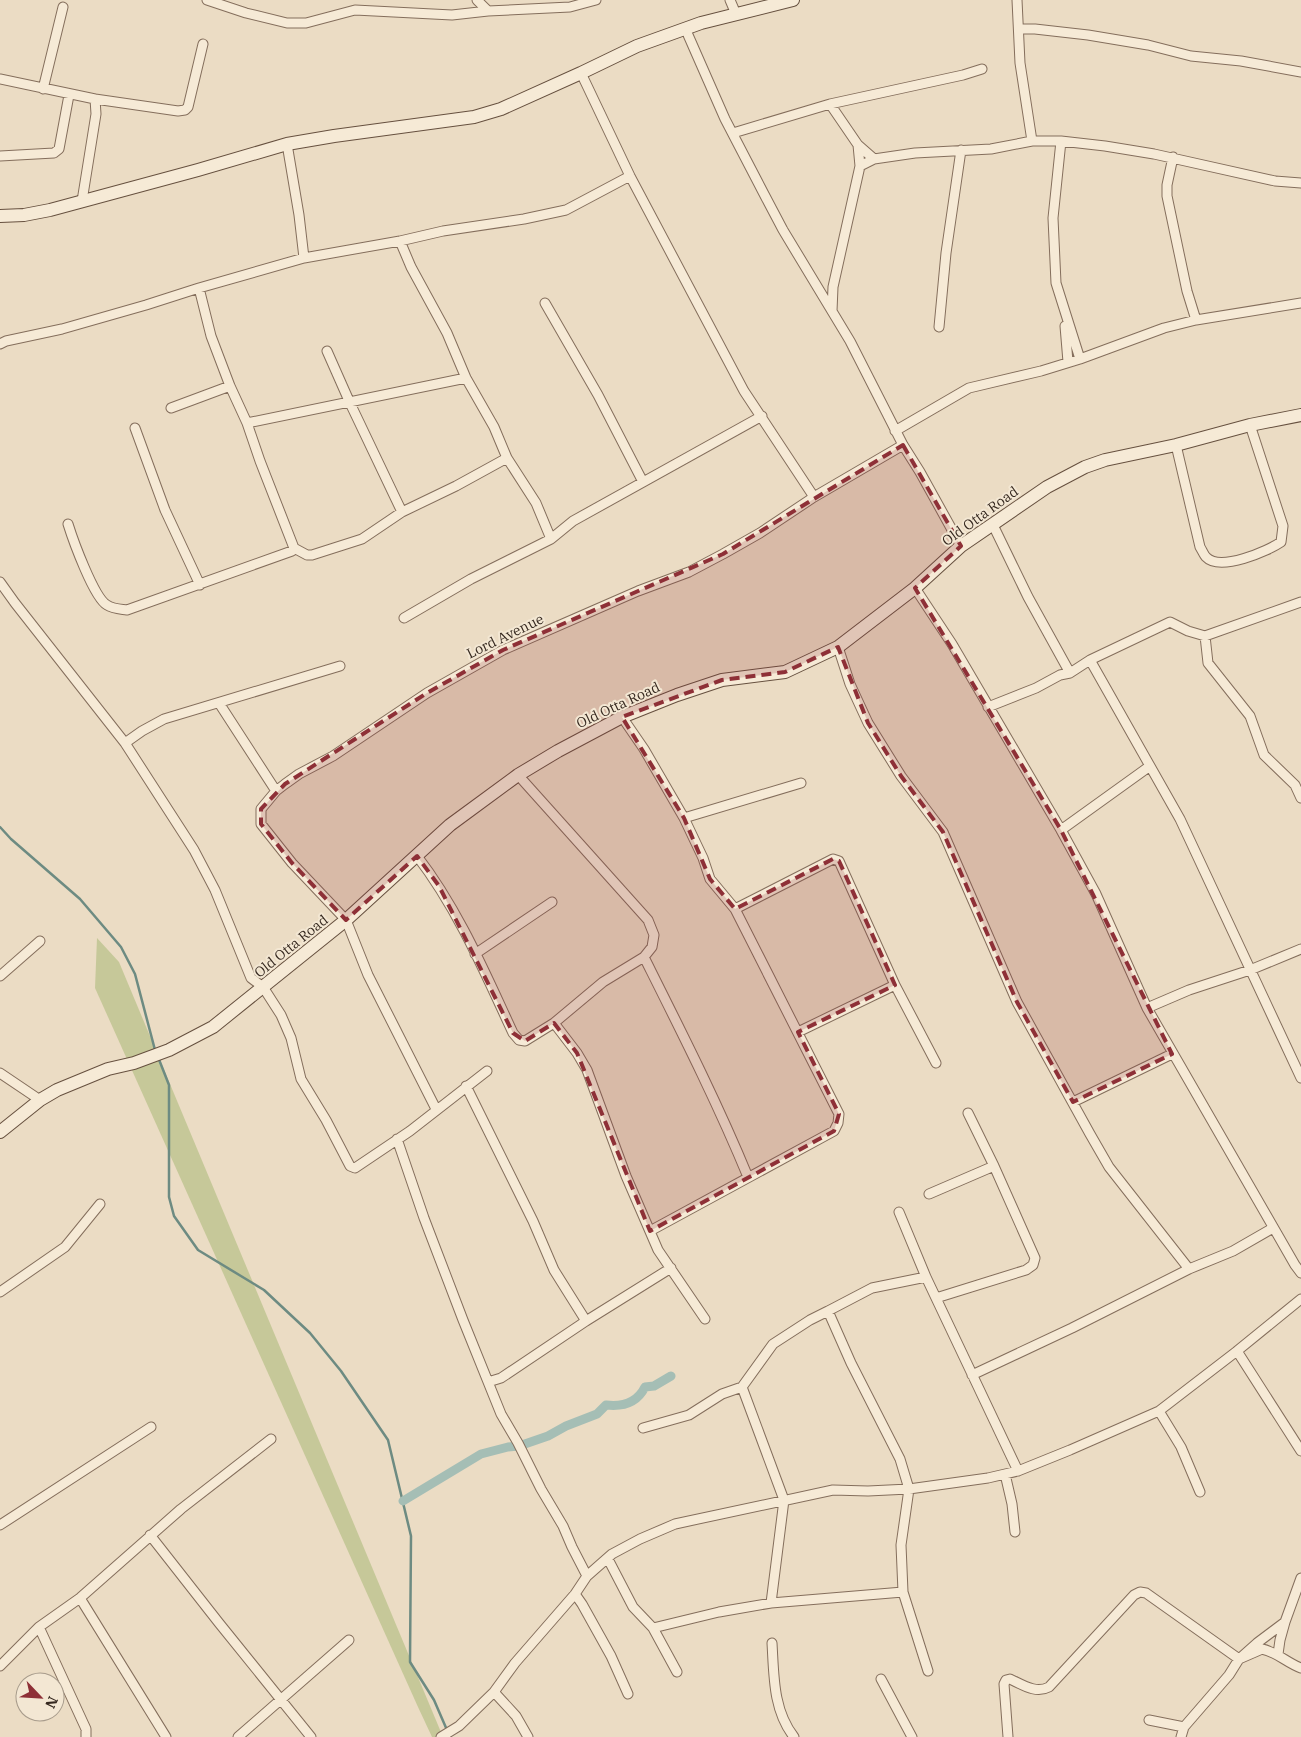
<svg xmlns="http://www.w3.org/2000/svg" width="1301" height="1737" font-family="'IBM Plex Serif',serif">
<style>
.green{fill:#c6c899}
.lines{fill:none;stroke-linecap:round;stroke-linejoin:round}
.stream{stroke:#6d8b82;stroke-width:2.5}
.canal{stroke:#a5beb5;stroke-width:9}
.street-casing{stroke:#846e5c;stroke-width:11}
.secondary-casing{stroke:#66503f;stroke-width:14}
.street{stroke:#f6ead6;stroke-width:9}
.secondary{stroke:#f6ead6;stroke-width:12}
.marked{fill:#8e3037;fill-opacity:0.2;stroke:#8e3037;stroke-width:4;stroke-dasharray:10 6;stroke-linejoin:round}
.labels{text-anchor:middle;dominant-baseline:central;stroke-width:4;stroke-linejoin:round;paint-order:stroke}
.street-label{font-size:14px;fill:#35281f;stroke:#f3e7d3}
</style>
<rect width="100%" height="100%" fill="#ebdcc4"/>
<path class="green" d="M 97,938 L 119,962 L 443,1737 L 432,1737 L 418,1707 L 95,988 Z"/>
<g class="lines">
<path class="stream" d="M 0,827 L 11,839 L 80,899 L 121,947 L 135,974 L 155,1050
M 158,1057 L 169,1085 L 169,1197 L 174,1216 L 198,1250 L 264,1290 L 310,1333 L 341,1371 L 388,1440 L 411,1536 L 410,1662 L 434,1700 L 450,1737"/>
<path class="canal" d="M 403,1501 L 481,1454 L 508,1447 L 519,1446 L 548,1436 L 566,1426 L 597,1414 L 606,1405 C 623,1407 637,1403 645,1387 L 654,1386 L 671,1376"/>
<g class="street-casing">
<path id="street" d="M 207,0 L 246,13 L 287,23 L 306,23 L 355,10 L 452,15 L 488,11 L 570,7 L 596,0
M 477,0 L 488,11
M 730,0 L 736,14
M 1017,0 L 1020,63 L 1032,141
M 685,28 L 725,119 L 764,194 L 783,230 L 850,341 L 903,445 L 920,472 L 961,546
M 1019,29 L 1035,29 L 1088,35 L 1148,45 L 1191,56 L 1241,61 L 1301,72
M 581,73 L 630,176 L 744,391 L 814,497
M 0,79 L 95,99 L 96,114 L 82,201
M 43,89 L 63,7
M 95,99 L 178,111 L 185,110 L 188,107 L 203,44
M 830,104 L 858,145 L 860,166
M 733,133 L 830,104 L 963,75 L 982,69
M 1061,141 L 1053,218 L 1056,283 L 1080,359
M 287,144 L 299,215 L 304,258
M 858,145 L 874,159
M 0,156 L 54,153 L 59,149 L 69,95
M 1173,157 L 1167,185 L 1167,196 L 1187,291 L 1196,320
M 400,241 L 411,267 L 447,333 L 466,378 L 494,427 L 507,458 L 536,503 L 551,539
M 199,288 L 211,336 L 230,386 L 247,423 L 260,461 L 294,548
M 545,303 L 598,395 L 643,482
M 832,311 L 833,287 L 860,166 L 874,159 L 915,153 L 991,149 L 1032,141 L 1061,141 L 1105,146 L 1154,154 L 1275,181 L 1301,183
M 1065,326 L 1068,362
M 939,327 L 946,253 L 961,150
M 0,344 L 6,341 L 62,329 L 146,305 L 199,288 L 304,258 L 400,241 L 443,231 L 524,219 L 566,210 L 630,176
M 327,351 L 350,403 L 402,512
M 171,408 L 230,386
M 247,423 L 466,378
M 135,428 L 165,510 L 200,585
M 895,431 L 969,388 L 1041,371 L 1080,359 L 1164,328 L 1196,320 L 1301,303
M 1176,445 L 1200,547 C 1202,550 1204,555 1206,557 C 1220,572 1268,551 1281,542 L 1283,526 L 1250,425
M 68,524 C 73,540 94,598 107,605 C 113,609 120,609 127,610 L 292,551 L 294,548 L 307,555 L 312,555 L 362,539 L 402,512 L 456,486 L 507,458
M 993,525 L 1028,597 L 1070,673
M 0,582 L 15,603 L 125,743 L 194,850 L 215,890 L 251,978 L 263,987 L 281,1015 L 291,1038 L 301,1079 L 326,1120 L 350,1166 L 355,1168 L 410,1131 L 487,1071
M 915,588 L 952,644 L 1061,830 L 1096,894 L 1147,1008 L 1295,1265 L 1301,1273
M 404,618 L 471,579 L 551,539 L 573,521 L 762,416
M 1205,636 L 1208,663 L 1250,716 L 1264,755 L 1295,785 L 1301,798
M 838,647 L 850,684 L 868,723 L 901,776 L 943,832 L 1017,1002 L 1090,1134 L 1109,1167 L 1189,1269
M 1090,660 L 1180,819 L 1301,1078
M 219,703 L 276,791
M 988,707 L 1036,688 L 1060,675 L 1070,673 L 1090,660 L 1170,622 L 1188,631 L 1205,636 L 1301,602
M 622,717 L 644,749 L 684,818 L 703,858 L 710,879 L 735,909 L 839,1114 L 838,1123 L 834,1131 L 650,1231
M 125,743 L 142,731 L 164,719 L 340,666
M 684,818 L 801,783
M 1061,830 L 1150,766
M 417,856 C 458,909 485,973 513,1033 L 519,1040 L 525,1041 L 554,1023 L 603,982 L 644,957 L 652,947 L 654,935 L 648,920 L 518,775
M 735,909 L 833,859 L 839,861 L 895,985 L 936,1063
M 475,954 L 552,902
M 644,957 C 680,1029 717,1102 748,1177
M 0,976 L 40,941
M 1147,1008 L 1189,990 L 1250,970 L 1301,949
M 554,1023 L 577,1053 L 587,1070 L 626,1176 L 658,1250 L 705,1319
M 798,1032 L 895,985
M 0,1073 L 40,1100
M 466,1086 L 533,1221 L 554,1270 L 586,1321
M 1073,1102 L 1172,1054
M 436,1109 L 368,975 L 346,920 L 292,863 L 261,824 L 261,809 L 276,791 L 285,784 L 299,774 L 333,756 L 427,693 L 503,650 L 638,591 L 689,572 L 723,554 L 760,533 L 814,497 L 903,445
M 397,1139 L 424,1218 L 463,1320 L 501,1414 L 518,1443 L 541,1489 L 563,1526 L 572,1547 L 587,1576
M 929,1194 L 994,1166
M 899,1212 L 926,1277 L 1018,1471
M 926,1277 L 872,1288 L 828,1311 L 851,1363 L 900,1459 L 909,1489 L 901,1545 L 903,1592 L 928,1671
M 0,1292 L 65,1247 L 100,1204
M 936,1298 L 1026,1270 L 1033,1265 L 1035,1258 L 994,1166 L 968,1113
M 1237,1351 L 1301,1451
M 972,1375 L 1072,1328 L 1189,1269 L 1233,1251 L 1273,1228
M 488,1382 L 501,1378 L 586,1321 L 671,1268
M 742,1387 L 784,1500 L 771,1603
M 1159,1411 L 1181,1447 L 1200,1492
M 643,1428 L 689,1415 L 722,1394 L 742,1387 L 773,1344 L 810,1320 L 828,1311
M 1005,1474 L 1012,1504 L 1015,1532
M 0,1525 L 151,1427
M 150,1535 L 219,1623 L 311,1737
M 608,1559 L 633,1607 L 653,1628 L 677,1672
M 575,1594 L 582,1604 L 611,1656 L 628,1694
M 80,1598 L 166,1737
M 39,1627 L 86,1729 L 86,1737
M 653,1628 L 719,1612 L 771,1603 L 903,1592
M 772,1643 C 774,1676 773,1710 794,1737
M 1278,1654 L 1280,1640 L 1285,1622
M 0,1666 L 39,1627 L 80,1598 L 181,1509 L 271,1439
M 881,1679 L 912,1737
M 494,1692 L 516,1716 L 528,1737
M 1149,1720 L 1184,1727
M 238,1737 L 349,1640
M 441,1737 L 459,1726 L 494,1692 L 515,1663 L 575,1594 L 587,1576 L 612,1554 L 640,1539 L 675,1524 L 833,1490 L 868,1491 L 909,1489 L 988,1478 L 1018,1471 L 1070,1450 L 1159,1411 L 1237,1351 L 1301,1299
M 1008,1737 L 1004,1684 L 1006,1680 L 1010,1679 C 1023,1685 1036,1694 1049,1687 L 1134,1595 L 1140,1592 L 1146,1593 L 1239,1659 L 1257,1643 L 1285,1622 L 1301,1578
M 1181,1737 L 1184,1727 L 1229,1675 L 1239,1659 L 1262,1649 C 1277,1652 1287,1663 1301,1668"/>
</g>
<g class="secondary-casing">
<path id="secondary" d="M 0,216 L 24,215 L 50,210 L 198,170 L 287,144 L 334,136 L 474,117 L 501,109 L 581,73 L 637,46 L 701,23 L 793,0
M 0,1132 L 40,1100 L 57,1090 L 108,1069 L 134,1063 L 169,1050 L 213,1027 L 346,920 L 450,825 L 518,775 L 558,751 L 622,717 L 677,695 L 722,680 L 785,672 L 838,647 L 915,588 L 961,546 L 1047,487 L 1085,467 L 1105,460 L 1176,445 L 1250,425 L 1301,415"/>
</g>
<use href="#street" class="street"/>
<use href="#secondary" class="secondary"/>
</g>
<path class="marked" d="M 903,445 L 961,546 L 915,588 L 1061,830 L 1172,1054 L 1073,1102 L 1017,1002 L 943,832 L 901,776 L 868,723 L 838,647 L 785,672 L 722,680 L 622,717 L 684,818 L 710,879 L 735,909 L 833,859 L 839,861 L 895,985 L 798,1032 L 839,1114 L 834,1131 L 650,1231 L 577,1053 L 554,1023 L 525,1041 L 513,1033 L 439,886 L 417,856 L 346,920 L 292,863 L 261,824 L 261,809 L 285,784 L 427,693 L 503,650 L 723,554 Z"/>
<g class="labels">
<g class="street-label">
<text transform="translate(980 516) rotate(-36)">Old Otta Road</text>
<text transform="translate(505 636) rotate(-26)">Lord Avenue</text>
<text transform="translate(618 705) rotate(-25)">Old Otta Road</text>
<text transform="translate(291 946) rotate(-39)">Old Otta Road</text>
</g>
</g>
<g transform="translate(40 1697) rotate(115)"><circle r="24" fill="#f3e7d3" stroke="#a79b8b"/>
<path d="M0-4L9 19L0 12L-9 19Z" fill="#8e3037"/>
<text y="-8" font-size="14" font-weight="bold" text-anchor="middle" fill="#35281f">N</text>
</g>
</svg>
